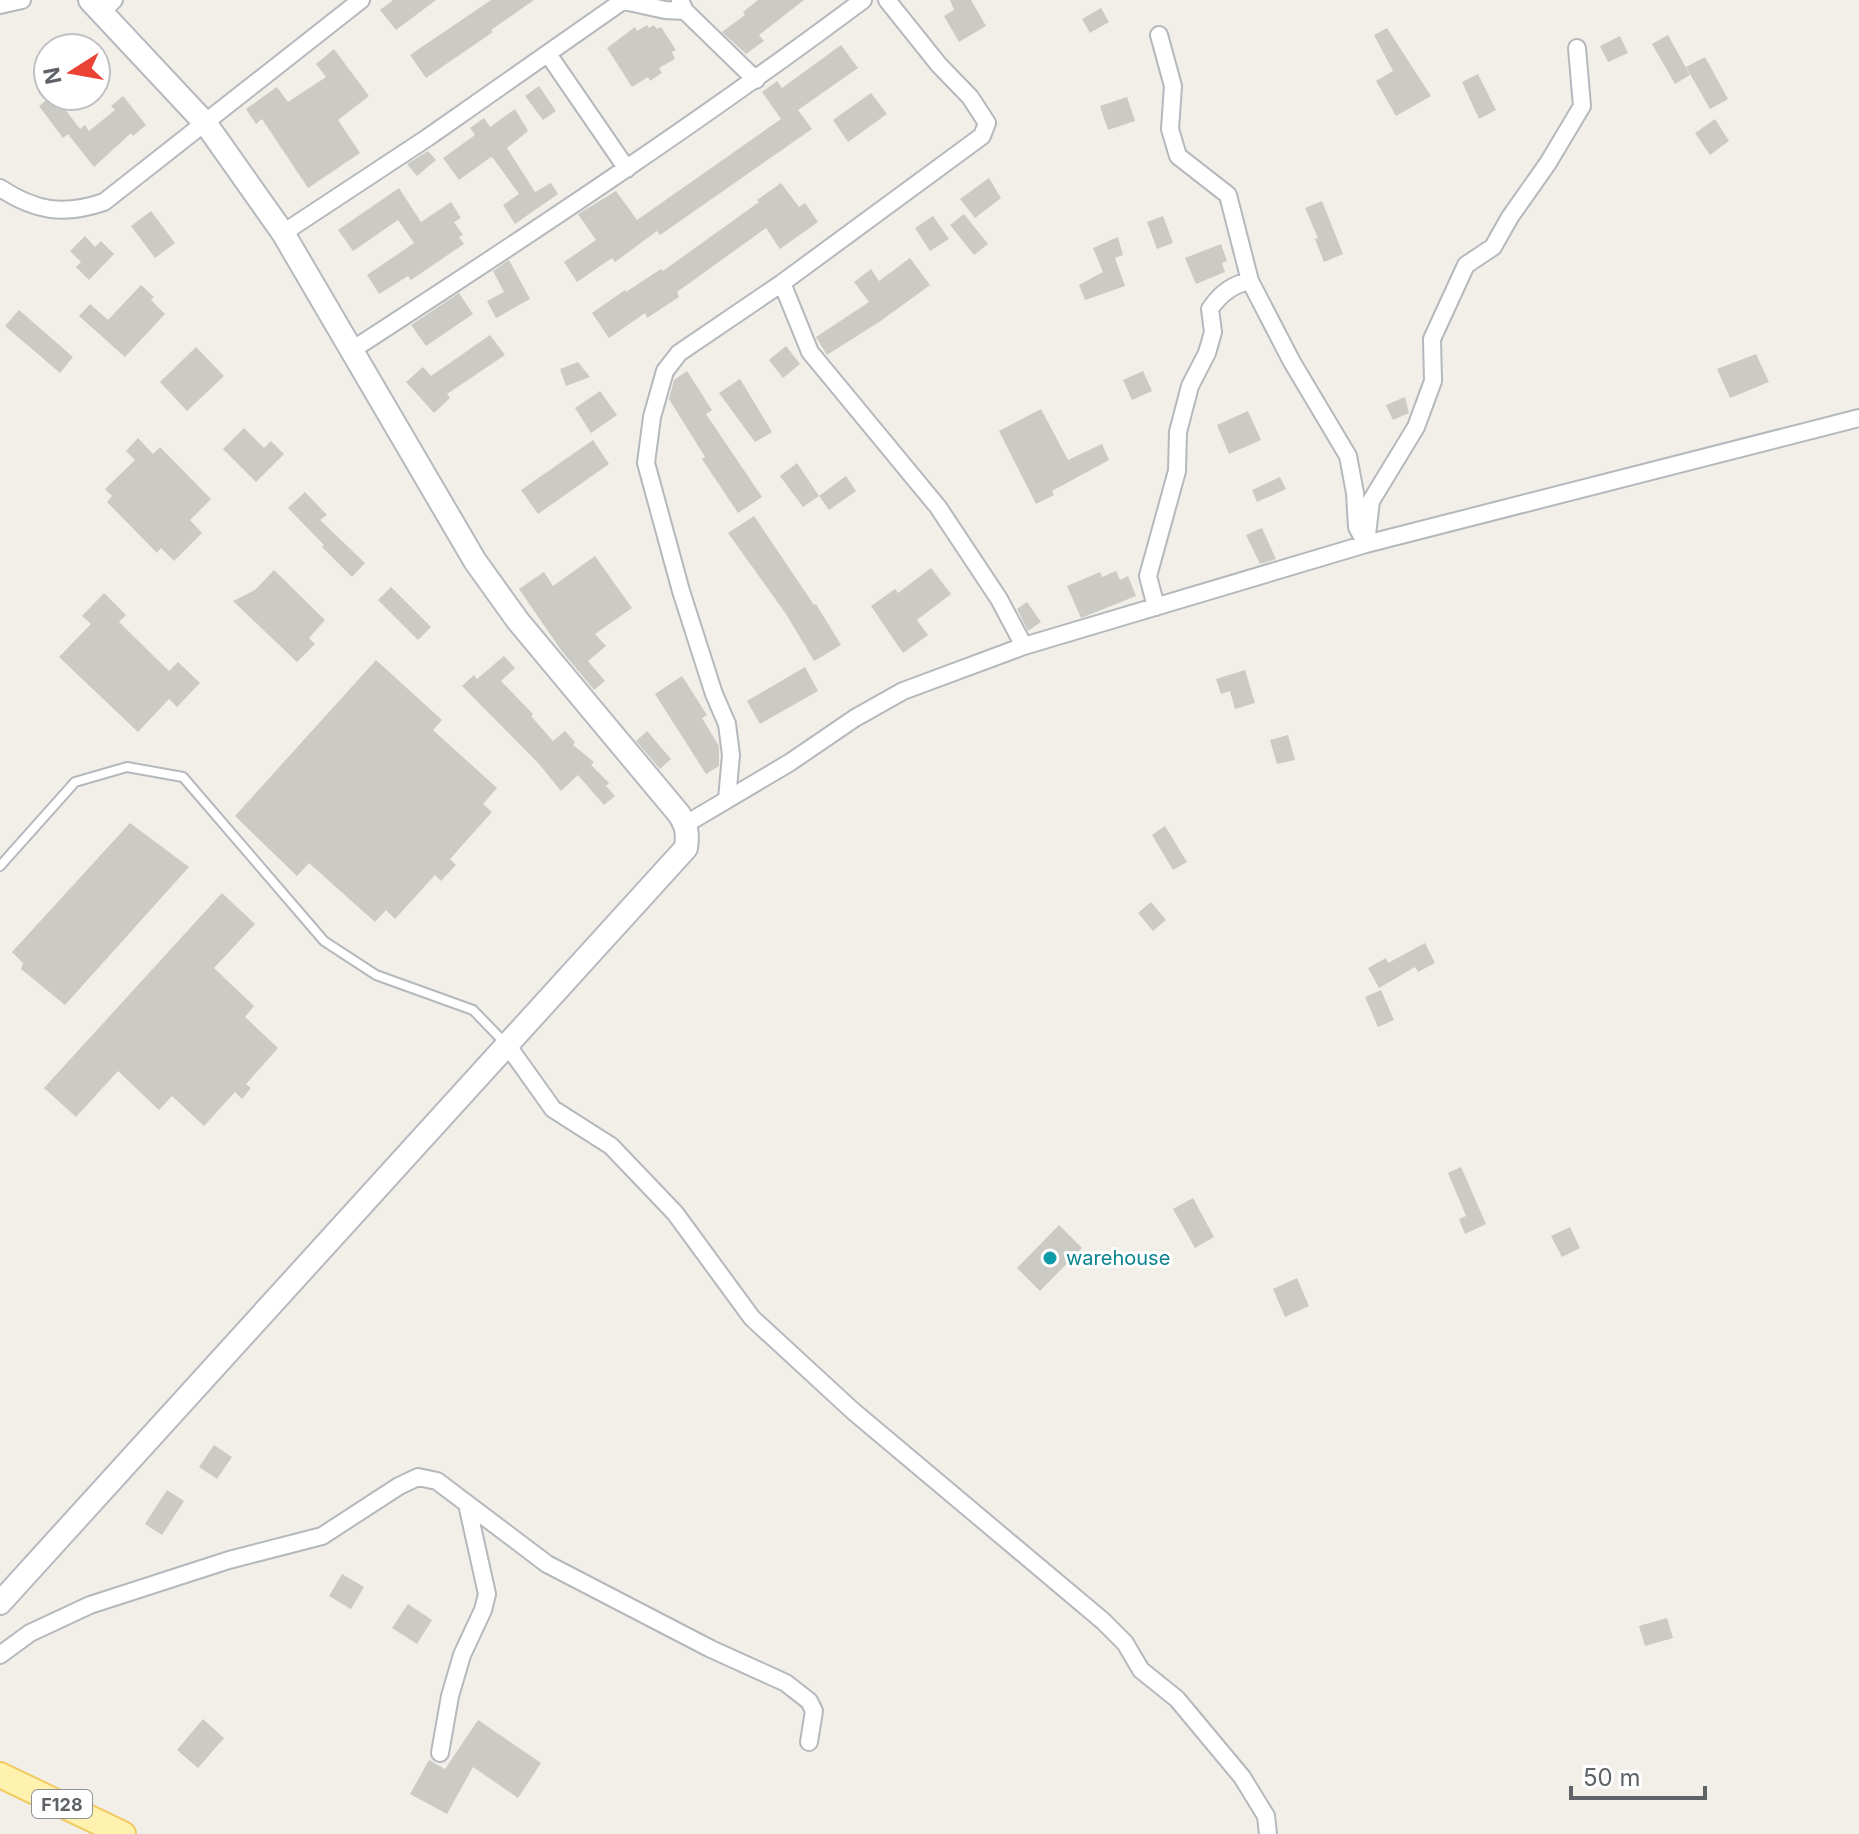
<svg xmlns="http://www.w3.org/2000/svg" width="1859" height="1834" font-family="Inter,sans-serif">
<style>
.building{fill:#cccac5}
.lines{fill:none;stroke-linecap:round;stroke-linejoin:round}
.lane-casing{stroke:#b5b8bc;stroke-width:12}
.street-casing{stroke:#b5b8bc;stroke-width:20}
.secondary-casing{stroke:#b6babf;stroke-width:26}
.primary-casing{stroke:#f2c960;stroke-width:28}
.lane{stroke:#fff;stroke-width:8}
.street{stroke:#fff;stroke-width:16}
.secondary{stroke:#fff;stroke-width:22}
.primary{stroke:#fff2af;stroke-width:24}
.culture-dot{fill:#0f9aa8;stroke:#fff;stroke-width:3}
.labels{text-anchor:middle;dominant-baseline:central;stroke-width:6;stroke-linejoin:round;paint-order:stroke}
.shield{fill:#fff;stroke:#8f9295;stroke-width:2}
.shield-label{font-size:18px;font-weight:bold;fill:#5f6368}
.culture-label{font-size:20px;fill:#0d838f;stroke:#fff;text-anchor:start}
</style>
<rect width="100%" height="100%" fill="#f1efe8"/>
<path class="building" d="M 393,0 L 436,0 L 396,30 L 380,10 Z
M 491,0 L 534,0 L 491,30 L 493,32 L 426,78 L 410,55 Z
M 758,0 L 804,0 L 759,35 L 764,41 L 746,54 L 722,32 L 745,15 L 743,12 Z
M 950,0 L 971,0 L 986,26 L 959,42 L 944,16 L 954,10 Z
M 1101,8 L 1109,22 L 1090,33 L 1082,19 Z
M 647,25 L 649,28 L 654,25 L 657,29 L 661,27 L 676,50 L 672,52 L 675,59 L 659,68 L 662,73 L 650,81 L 648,77 L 632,87 L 607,48 L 635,27 L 637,31 Z
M 1387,28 L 1431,96 L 1396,116 L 1376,81 L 1393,71 L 1374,35 Z
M 1668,35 L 1690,75 L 1675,84 L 1652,44 Z
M 1620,36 L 1628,53 L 1608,62 L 1600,46 Z
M 841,45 L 858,68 L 798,110 L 812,129 L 660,235 L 657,231 L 615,262 L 612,258 L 577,282 L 564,262 L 596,240 L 578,214 L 616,191 L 637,220 L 781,119 L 762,92 L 777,81 L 782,88 Z
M 334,49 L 369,96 L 338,120 L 360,153 L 308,188 L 262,119 L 256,124 L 246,109 L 277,87 L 288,102 L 326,77 L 316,64 Z
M 1705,57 L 1728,99 L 1710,109 L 1686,67 Z
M 1478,74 L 1496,110 L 1479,119 L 1462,82 Z
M 539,86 L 556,111 L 543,120 L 525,96 Z
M 871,93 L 887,114 L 848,142 L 833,120 Z
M 52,96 L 55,96 L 80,129 L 85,125 L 89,131 L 115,110 L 111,106 L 123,96 L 146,125 L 133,136 L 131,133 L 94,167 L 68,134 L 63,138 L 39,106 Z
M 1127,97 L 1135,121 L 1108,130 L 1100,106 Z
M 515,109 L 528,131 L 507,148 L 535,192 L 551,183 L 558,194 L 515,224 L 503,205 L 519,194 L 493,158 L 491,157 L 459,180 L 443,158 L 475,135 L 470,128 L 484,118 L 490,127 Z
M 1715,119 L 1729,141 L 1710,155 L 1695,133 Z
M 428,151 L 436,160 L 417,176 L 407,164 Z
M 989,178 L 1001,198 L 975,218 L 960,199 Z
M 781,183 L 799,207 L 805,203 L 818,222 L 780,249 L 766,228 L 677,292 L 679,297 L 647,318 L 645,313 L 609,338 L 592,313 L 625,290 L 626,292 L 661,269 L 663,271 L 759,202 L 757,200 Z
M 399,188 L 421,222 L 451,202 L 461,218 L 454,222 L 463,235 L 459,237 L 464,244 L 411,280 L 408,276 L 379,294 L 367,275 L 414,243 L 398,220 L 353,251 L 338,230 Z
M 1322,201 L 1343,254 L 1324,262 L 1315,239 L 1318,238 L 1305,208 Z
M 151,211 L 175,243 L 155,258 L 131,226 Z
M 964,214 L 988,244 L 974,255 L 950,225 Z
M 933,216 L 949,239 L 930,251 L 915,228 Z
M 1163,216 L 1173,243 L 1157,249 L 1147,222 Z
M 85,236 L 95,247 L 101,241 L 114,254 L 89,280 L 76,267 L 81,262 L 70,251 Z
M 1118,237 L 1123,255 L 1115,258 L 1125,286 L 1085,300 L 1079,285 L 1103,272 L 1093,248 Z
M 1221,244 L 1227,261 L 1222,263 L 1225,272 L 1196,284 L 1185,258 Z
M 910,258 L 930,285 L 882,320 L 827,355 L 816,337 L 869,302 L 854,282 L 871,269 L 879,281 Z
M 509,260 L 530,299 L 496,318 L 487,301 L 504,292 L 493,271 Z
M 141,285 L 154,297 L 151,300 L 165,314 L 125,357 L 79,316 L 90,304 L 108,320 Z
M 459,293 L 473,314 L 426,346 L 411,325 Z
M 19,310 L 73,357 L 60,373 L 5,326 Z
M 490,335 L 505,355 L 447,394 L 450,398 L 434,413 L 406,382 L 423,367 L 431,376 Z
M 786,346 L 800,364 L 783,378 L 769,360 Z
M 196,347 L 224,376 L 187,411 L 160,382 Z
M 1756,354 L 1769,382 L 1730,398 L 1717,369 Z
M 578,362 L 590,377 L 566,386 L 560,369 Z
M 687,371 L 712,410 L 706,414 L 762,497 L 738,513 L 702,459 L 705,457 L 669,399 L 674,380 Z
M 1143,371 L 1152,391 L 1132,400 L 1123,380 Z
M 740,379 L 772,432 L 755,442 L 719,393 Z
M 600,391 L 617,415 L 591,433 L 575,408 Z
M 1405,397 L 1409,413 L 1393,420 L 1386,405 Z
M 1041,409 L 1068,460 L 1102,444 L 1109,460 L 1052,491 L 1054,495 L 1036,504 L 999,431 Z
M 1248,411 L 1261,440 L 1229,454 L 1217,425 Z
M 244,428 L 264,448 L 271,441 L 284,454 L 256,482 L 223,449 Z
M 138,438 L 153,454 L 160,447 L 211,499 L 190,520 L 202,533 L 174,561 L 161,548 L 157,553 L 107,502 L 112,496 L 105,489 L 135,460 L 126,451 Z
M 593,440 L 609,464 L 538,514 L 521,490 Z
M 797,463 L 819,496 L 846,476 L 856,491 L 829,510 L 819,496 L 803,507 L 780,476 Z
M 1280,477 L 1286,489 L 1257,502 L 1252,490 Z
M 305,492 L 327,515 L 320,520 L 365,563 L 352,577 L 322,547 L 324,545 L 288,508 Z
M 754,516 L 814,605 L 816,604 L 841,645 L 814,661 L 786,614 L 728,533 Z
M 1262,528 L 1276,559 L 1260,564 L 1246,535 Z
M 595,556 L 632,608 L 595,634 L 606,646 L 588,661 L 605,681 L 594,690 L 561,650 L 519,589 L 544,572 L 553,586 Z
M 931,568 L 951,594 L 917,620 L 928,635 L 903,653 L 871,606 L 895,589 L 898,593 Z
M 274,570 L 325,620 L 309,638 L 315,644 L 297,662 L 233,601 L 255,590 Z
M 1116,571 L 1120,580 L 1128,576 L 1136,596 L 1081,618 L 1067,586 L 1100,572 L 1102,577 Z
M 391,587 L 431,627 L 418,640 L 378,600 Z
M 104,593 L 126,615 L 119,622 L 169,671 L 178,662 L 200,683 L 177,707 L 169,699 L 138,732 L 59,657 L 91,624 L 82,616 Z
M 1027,602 L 1041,622 L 1028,631 L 1017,609 Z
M 504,656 L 515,668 L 501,681 L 533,714 L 531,716 L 553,741 L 565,731 L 575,742 L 573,745 L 594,762 L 591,765 L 609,783 L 606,786 L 615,796 L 604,805 L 578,775 L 561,791 L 539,764 L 462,686 L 474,675 L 477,679 Z
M 376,660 L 442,720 L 433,730 L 497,788 L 483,804 L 492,812 L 450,859 L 456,865 L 441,881 L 435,875 L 395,919 L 386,910 L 375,922 L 309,863 L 297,876 L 235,816 Z
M 805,667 L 818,691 L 760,724 L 747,701 Z
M 1245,670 L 1255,703 L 1235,709 L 1230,691 L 1221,694 L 1216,679 Z
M 682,676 L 707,715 L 702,718 L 719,746 L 719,766 L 706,774 L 655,694 Z
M 647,731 L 671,759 L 660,769 L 636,741 Z
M 1288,735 L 1295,760 L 1277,764 L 1270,740 Z
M 130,823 L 189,867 L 65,1005 L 21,969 L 23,963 L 12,952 Z
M 1165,826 L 1187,862 L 1173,870 L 1152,835 Z
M 222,893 L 255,924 L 214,968 L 254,1006 L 245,1017 L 278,1048 L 246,1084 L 251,1088 L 242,1099 L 235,1092 L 204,1126 L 172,1096 L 159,1110 L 118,1071 L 76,1117 L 44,1088 Z
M 1151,902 L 1166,920 L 1153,931 L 1138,913 Z
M 1425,943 L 1435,963 L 1418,972 L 1415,967 L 1379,988 L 1368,968 L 1386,958 L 1388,963 Z
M 1381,990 L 1394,1020 L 1378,1027 L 1365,997 Z
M 1461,1167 L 1486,1224 L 1465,1234 L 1459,1219 L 1466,1216 L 1448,1173 Z
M 1193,1198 L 1214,1237 L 1195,1248 L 1173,1209 Z
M 1059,1225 L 1082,1248 L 1040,1291 L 1017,1268 Z
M 1570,1227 L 1580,1248 L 1562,1257 L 1551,1236 Z
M 1297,1278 L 1309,1306 L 1285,1317 L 1273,1289 Z
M 214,1445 L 232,1457 L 217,1479 L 199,1467 Z
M 167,1490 L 184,1501 L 162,1535 L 145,1524 Z
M 342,1574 L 364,1587 L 351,1609 L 329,1596 Z
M 408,1604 L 432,1620 L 417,1644 L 392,1628 Z
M 1667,1618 L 1673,1638 L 1645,1646 L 1639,1626 Z
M 203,1719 L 224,1738 L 198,1768 L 177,1750 Z
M 478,1720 L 541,1763 L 518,1798 L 473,1767 L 447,1814 L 410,1794 L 429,1760 L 445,1769 Z"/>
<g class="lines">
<g class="lane-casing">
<path id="lane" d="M 0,866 L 75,782 L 127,767 L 183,777 L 324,941 L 376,975 L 473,1010 L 505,1043"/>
</g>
<g class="street-casing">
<path id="street" d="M 680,0 L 685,11 L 756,80
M 624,1 L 665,10 L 685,11
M 0,5 L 22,0
M 101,12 L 114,0
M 1159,35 L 1173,86 L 1170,129 L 1178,156 L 1228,195 L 1250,281 L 1292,362 L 1348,456 L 1355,493 L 1357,527 L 1366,544
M 548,54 L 627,169
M 0,188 C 35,211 63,216 104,202 L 361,0
M 283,233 L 427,138 L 624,0
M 782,283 L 810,352 L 938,507 L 999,599 L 1024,646
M 352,350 C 526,237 697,124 863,0
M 1366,543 L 1371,501 L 1416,427 L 1433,381 L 1432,339 L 1466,265 L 1493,247 L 1510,217 L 1548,163 L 1582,106 L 1577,48
M 1156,607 L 1148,576 L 1177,471 L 1178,432 L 1190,386 L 1207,353 L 1213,332 L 1210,309 C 1220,294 1233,284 1250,281
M 727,799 L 731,755 L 727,724 L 714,694 L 681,591 L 646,463 L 652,417 L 665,371 L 679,353 L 782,283 L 982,136 L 987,123 L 970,97 L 939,65 L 887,0
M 686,824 L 789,763 L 855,718 L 903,691 L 1024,646 L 1366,544 L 1859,418
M 508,1046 L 553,1109 L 611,1146 L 675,1213 L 752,1318 L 853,1411 L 1103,1621 L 1125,1643 L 1141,1670 L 1177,1699 L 1242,1777 L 1266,1816 L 1268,1834
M 0,1655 L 30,1633 L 90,1605 L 229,1560 L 322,1536 L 399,1486 L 418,1477 L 437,1481 L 547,1564 L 711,1649 L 786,1683 L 809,1701 L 814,1711 L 809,1742
M 440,1753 L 450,1696 L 462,1655 L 483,1610 L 487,1594 L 467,1504"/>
</g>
<g class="secondary-casing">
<path id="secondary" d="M 0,1603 L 686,848 C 688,834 687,826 679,814 L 518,621 L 475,561 L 283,233 L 206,124 L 90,0"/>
</g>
<g class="primary-casing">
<path id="primary" d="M 0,1775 L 123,1834"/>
</g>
<use href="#lane" class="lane"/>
<use href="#street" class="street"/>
<use href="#secondary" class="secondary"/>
<use href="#primary" class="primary"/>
</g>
<circle class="culture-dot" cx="1050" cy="1258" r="8"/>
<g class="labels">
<rect class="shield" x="32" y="1790" width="60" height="28" rx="6"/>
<g class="shield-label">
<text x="62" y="1804">F128</text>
</g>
<g class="culture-label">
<text x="1066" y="1258">warehouse</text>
</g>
</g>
<g transform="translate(72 72) rotate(259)"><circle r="38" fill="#ffffff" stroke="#bfc1c3" stroke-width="2"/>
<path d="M0-6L14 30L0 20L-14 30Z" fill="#ea4335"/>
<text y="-12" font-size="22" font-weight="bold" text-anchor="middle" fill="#5f6368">N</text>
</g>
<path d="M1571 1786v12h134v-12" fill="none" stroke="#5f6368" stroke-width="4"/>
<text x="1583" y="1786" font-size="24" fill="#5f6368" stroke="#ffffff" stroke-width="6" paint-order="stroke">50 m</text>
</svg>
